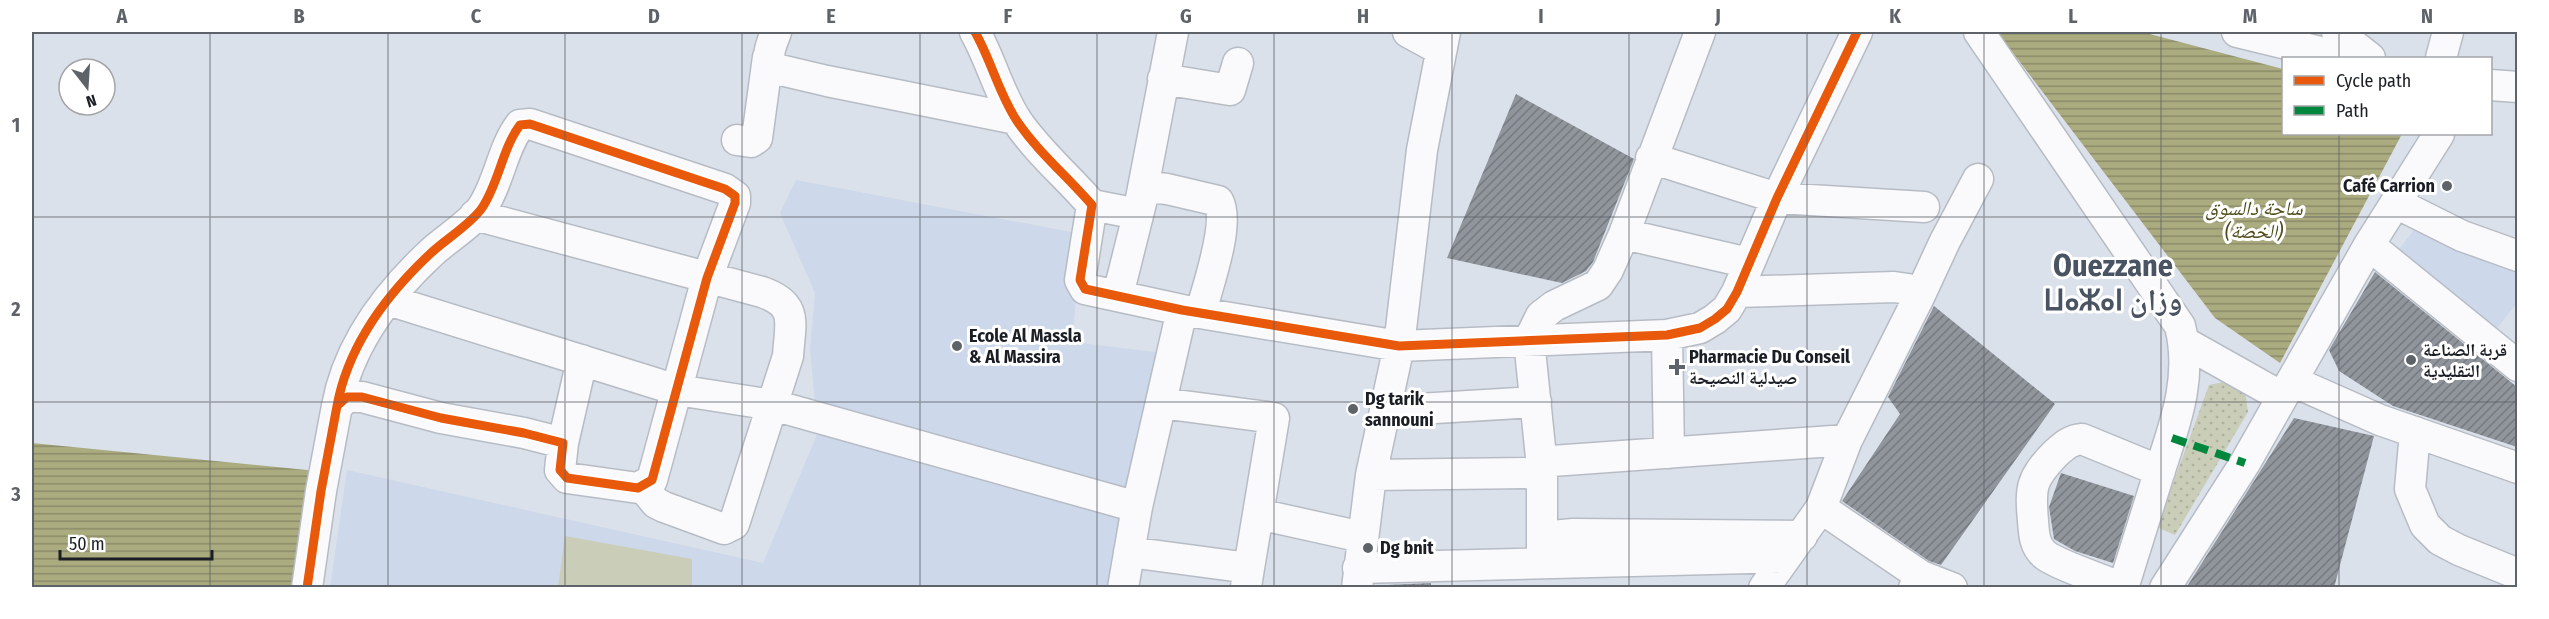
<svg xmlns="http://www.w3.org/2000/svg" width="2549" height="619" font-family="'Fira Sans Condensed','Noto Naskh Arabic','Noto Sans Tifinagh',sans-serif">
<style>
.built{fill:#cdd8ea}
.grass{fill:url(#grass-dots)}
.park{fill:#cacdb7}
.water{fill:url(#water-rules)}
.building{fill:url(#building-hatch)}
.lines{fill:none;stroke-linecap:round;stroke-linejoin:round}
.minor-casing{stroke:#b7bcc4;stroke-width:33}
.minor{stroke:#fafafc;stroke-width:30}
.quiet{stroke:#00873e;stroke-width:8;stroke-dasharray:15 8;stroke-linecap:butt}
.cycleway-casing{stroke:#fff;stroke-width:13}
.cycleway{stroke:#e8590c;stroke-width:9}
.grid{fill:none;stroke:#5e636a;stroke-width:1.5;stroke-opacity:0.55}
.poi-dot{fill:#5e636a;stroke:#fff;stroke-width:2}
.labels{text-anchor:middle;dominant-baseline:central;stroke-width:6;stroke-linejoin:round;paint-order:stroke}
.poi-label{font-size:18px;font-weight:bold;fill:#1b1f25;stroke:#fff;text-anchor:start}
.water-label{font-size:20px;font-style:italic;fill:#4d4b18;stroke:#fff}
.town-label{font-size:30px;font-weight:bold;fill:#495362;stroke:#fff}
.neatline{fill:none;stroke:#5e636a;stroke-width:2}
.grid-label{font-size:20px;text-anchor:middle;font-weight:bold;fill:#5e636a}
</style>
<defs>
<pattern id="grass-dots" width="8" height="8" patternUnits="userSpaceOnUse" patternTransform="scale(1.5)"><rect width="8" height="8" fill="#cacdb7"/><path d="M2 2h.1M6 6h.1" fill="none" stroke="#adb09d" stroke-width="1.8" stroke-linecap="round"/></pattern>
<pattern id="water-rules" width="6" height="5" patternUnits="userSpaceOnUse" patternTransform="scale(1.5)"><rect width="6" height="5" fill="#abab80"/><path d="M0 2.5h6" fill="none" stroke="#8a8b69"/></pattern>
<pattern id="building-hatch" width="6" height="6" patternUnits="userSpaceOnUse" patternTransform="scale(1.5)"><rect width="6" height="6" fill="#90959c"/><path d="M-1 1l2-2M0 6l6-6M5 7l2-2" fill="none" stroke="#75797f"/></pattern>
</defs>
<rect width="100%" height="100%" fill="#dbe1eb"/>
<path class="built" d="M 796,180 L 1082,234 L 1072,342 L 1172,354 L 1122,587 L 330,588 L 347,470 L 763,563 L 821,425 L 817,423 L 810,350 L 815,293 L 780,213 Z
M 2430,210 L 2517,261 L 2517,303 L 2490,337 L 2391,259 Z"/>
<path class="grass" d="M 2228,381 L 2245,391 L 2248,412 L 2175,535 L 2157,527 L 2209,385 Z"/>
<path class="park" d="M 565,536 L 692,559 L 692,587 L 558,587 Z"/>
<path class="water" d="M 1997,32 L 2142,32 L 2283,69 L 2284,134 L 2402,134 L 2280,363 L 2215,318 Z
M 32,443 L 317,471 L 316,587 L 32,587 Z"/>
<path class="building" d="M 1516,94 L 1634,159 L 1593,262 L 1586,271 L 1562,283 L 1447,258 Z
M 2375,272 L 2517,387 L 2517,447 L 2393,406 L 2339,371 L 2329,350 Z
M 1934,306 L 2055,404 L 1941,565 L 1929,561 L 1842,501 L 1900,414 L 1888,397 Z
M 2294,418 L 2374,436 L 2334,588 L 2186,588 Z
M 2061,473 L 2134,496 L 2113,563 L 2075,551 L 2054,539 L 2049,507 Z
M 1431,583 L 1431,588 L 1387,588 L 1387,585 Z"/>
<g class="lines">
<g class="minor-casing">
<path id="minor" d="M 776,32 C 772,44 763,59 776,69 L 827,81 L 1016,119
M 975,32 C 991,60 999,94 1017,121 C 1038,152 1067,176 1092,205 L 1080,280 L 1085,289 L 1182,310 L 1399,346 L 1667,335 L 1700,328 L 1715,319 L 1727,309 L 1737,292 L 1777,198 L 1857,32
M 1408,32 L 1441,50
M 1979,32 L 2180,326 C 2193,378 2175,424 2159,473 C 2147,511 2135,549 2123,588
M 2237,32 L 2345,58
M 2337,32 L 2370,58
M 2441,58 L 2448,32
M 1163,79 L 1230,90 L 1238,63
M 2490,85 L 2518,87
M 737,140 L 751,142 L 757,138 L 768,57
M 1651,158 L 1777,198 L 1924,207
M 2396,203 L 2462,236 L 2518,256
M 1092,205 L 1138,214 L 1173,32
M 475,215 L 762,292 C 799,305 790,323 788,356 L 734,524 L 724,529 L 664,507 L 656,503 L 643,487
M 1624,234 L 1749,263
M 2369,245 L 2518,366
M 1737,292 L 1894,287 L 1908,289 L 1920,295
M 1118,295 L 1143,195 L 1149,187 L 1167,189 L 1214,200 L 1218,201 C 1231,223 1207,287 1201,312
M 388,300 L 677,390 L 773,405 L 1137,507
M 1667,335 L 1669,453
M 2184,342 L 2282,397
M 2292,381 L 2380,420 L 2518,468
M 1161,403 L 1274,418 L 1249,568
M 1385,411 L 1536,402
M 2415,432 L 2410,489 L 2425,525 L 2440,540 L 2459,550 L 2518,574
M 563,443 L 582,360
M 1371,475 L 1535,473 L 1552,461 L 1847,440
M 1821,508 L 1847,440 L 1920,295 L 1945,241 L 1978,179
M 1258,514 L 1362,537
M 1542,537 L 1573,534 L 1802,536
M 1129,552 L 1249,568 L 1246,587
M 1542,563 L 1542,467 L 1529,340 L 1541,316 L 1554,306 L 1598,285 L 1608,270 L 1624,234 L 1700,32
M 1358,568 L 1785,557
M 1921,576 L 1952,588
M 307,588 L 321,491 L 337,406 L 347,397 L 362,397 L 441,418 L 524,433 L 563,443 L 560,470 L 567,478 L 638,488 L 652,480 L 707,278 L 735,203 L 735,196 L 725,189 L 530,124 L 520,125 C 502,149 499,183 482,208 C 471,224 446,239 431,253 C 387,294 348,346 337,406
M 1123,588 L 1137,507 L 1182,310
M 1357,588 L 1371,475 L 1399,346 L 1422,150 L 1445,32
M 1764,588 L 1821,508 L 1921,576 L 1914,588
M 2122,588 C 2104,580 2058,565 2045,555 C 2034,546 2034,533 2033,521 C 2030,487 2031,479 2055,454 C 2064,446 2070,440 2082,439 L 2160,471
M 2165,588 L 2245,463 L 2369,245 L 2439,134"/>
</g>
<use href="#minor" class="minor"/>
<path class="quiet" d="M 2172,438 L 2245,463"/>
<g class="cycleway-casing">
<path id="cycleway" d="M 975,32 C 991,60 999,94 1017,121 C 1038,152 1067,176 1092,205 L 1080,280 L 1085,289 L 1182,310 L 1399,346 L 1667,335 L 1700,328 L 1715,319 L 1727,309 L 1737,292 L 1777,198 L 1857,32
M 307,588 L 321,491 L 337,406 L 347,397 L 362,397 L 441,418 L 524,433 L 563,443 L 560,470 L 567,478 L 638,488 L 652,480 L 707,278 L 735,203 L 735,196 L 725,189 L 530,124 L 520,125 C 502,149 499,183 482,208 C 471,224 446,239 431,253 C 387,294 348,346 337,406"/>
</g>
<use href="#cycleway" class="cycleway"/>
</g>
<path class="grid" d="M 210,32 L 210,588M 388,32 L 388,588M 565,32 L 565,588M 742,32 L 742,588M 920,32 L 920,588M 1097,32 L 1097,588M 1274,32 L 1274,588M 1452,32 L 1452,588M 1629,32 L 1629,588M 1807,32 L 1807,588M 1984,32 L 1984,588M 2161,32 L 2161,588M 2339,32 L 2339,58M 2339,134 L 2339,588M 32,217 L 2518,217M 32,402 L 2518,402"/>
<g class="poi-dot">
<circle cx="2447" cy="186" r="6"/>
<circle cx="957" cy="346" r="6"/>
<circle cx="2411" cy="360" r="6"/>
<path d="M1674 358h6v6h6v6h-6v6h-6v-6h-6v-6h6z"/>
<circle cx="1353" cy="409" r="6"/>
<circle cx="1368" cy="548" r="6"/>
</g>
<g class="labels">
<g class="poi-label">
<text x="2435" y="186" text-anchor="end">Café Carrion</text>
<text x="969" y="336">Ecole Al Massla<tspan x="969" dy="21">&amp; Al Massira</tspan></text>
<text x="2423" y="350">قربة الصناعة<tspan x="2423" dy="21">التقليدية</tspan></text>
<text x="1689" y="357">Pharmacie Du Conseil<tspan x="1689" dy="21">صيدلية النصيحة</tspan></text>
<text x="1365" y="399">Dg tarik<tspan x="1365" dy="21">sannouni</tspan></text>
<text x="1380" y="548">Dg bnit</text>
</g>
<g class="water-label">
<text x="2254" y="208">ساحة دالسوق<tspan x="2254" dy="23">(الخصة)</tspan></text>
</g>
<g class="town-label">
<text x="2113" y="266">Ouezzane<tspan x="2113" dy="34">ⵡⴰⵣⴰⵏ وزان</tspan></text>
</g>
</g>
<rect width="2549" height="619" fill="none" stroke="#ffffff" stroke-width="66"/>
<rect x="2282" y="57" width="210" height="78" fill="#ffffff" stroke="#a4a5a8" stroke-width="1.5"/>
<rect x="2294" y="76" width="30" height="9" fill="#e8590c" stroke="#a4a5a8" stroke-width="1.5"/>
<text x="2336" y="87" font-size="18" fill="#1b1f25">Cycle path</text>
<rect x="2294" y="106" width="30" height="9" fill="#00873e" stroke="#a4a5a8" stroke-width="1.5"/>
<text x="2336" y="117" font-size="18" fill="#1b1f25">Path</text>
<g transform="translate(87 87) rotate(163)"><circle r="28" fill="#ffffff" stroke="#a4a5a8" stroke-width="1.5"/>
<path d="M0-4.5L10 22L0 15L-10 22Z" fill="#5e636a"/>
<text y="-9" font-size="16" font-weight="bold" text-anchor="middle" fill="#1b1f25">N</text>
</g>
<path d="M60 550v9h152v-9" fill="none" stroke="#1b1f25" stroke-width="3"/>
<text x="69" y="550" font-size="18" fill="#1b1f25" stroke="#ffffff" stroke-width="4.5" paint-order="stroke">50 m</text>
<rect x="33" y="33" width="2483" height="553" class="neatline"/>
<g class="grid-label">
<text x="122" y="23">A</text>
<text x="299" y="23">B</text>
<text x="476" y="23">C</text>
<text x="654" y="23">D</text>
<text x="831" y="23">E</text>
<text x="1008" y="23">F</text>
<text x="1186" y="23">G</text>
<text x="1363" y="23">H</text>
<text x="1541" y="23">I</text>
<text x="1718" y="23">J</text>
<text x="1895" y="23">K</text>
<text x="2073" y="23">L</text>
<text x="2250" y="23">M</text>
<text x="2427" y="23">N</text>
<text x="16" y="132">1</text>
<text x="16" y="316">2</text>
<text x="16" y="501">3</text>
</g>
</svg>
